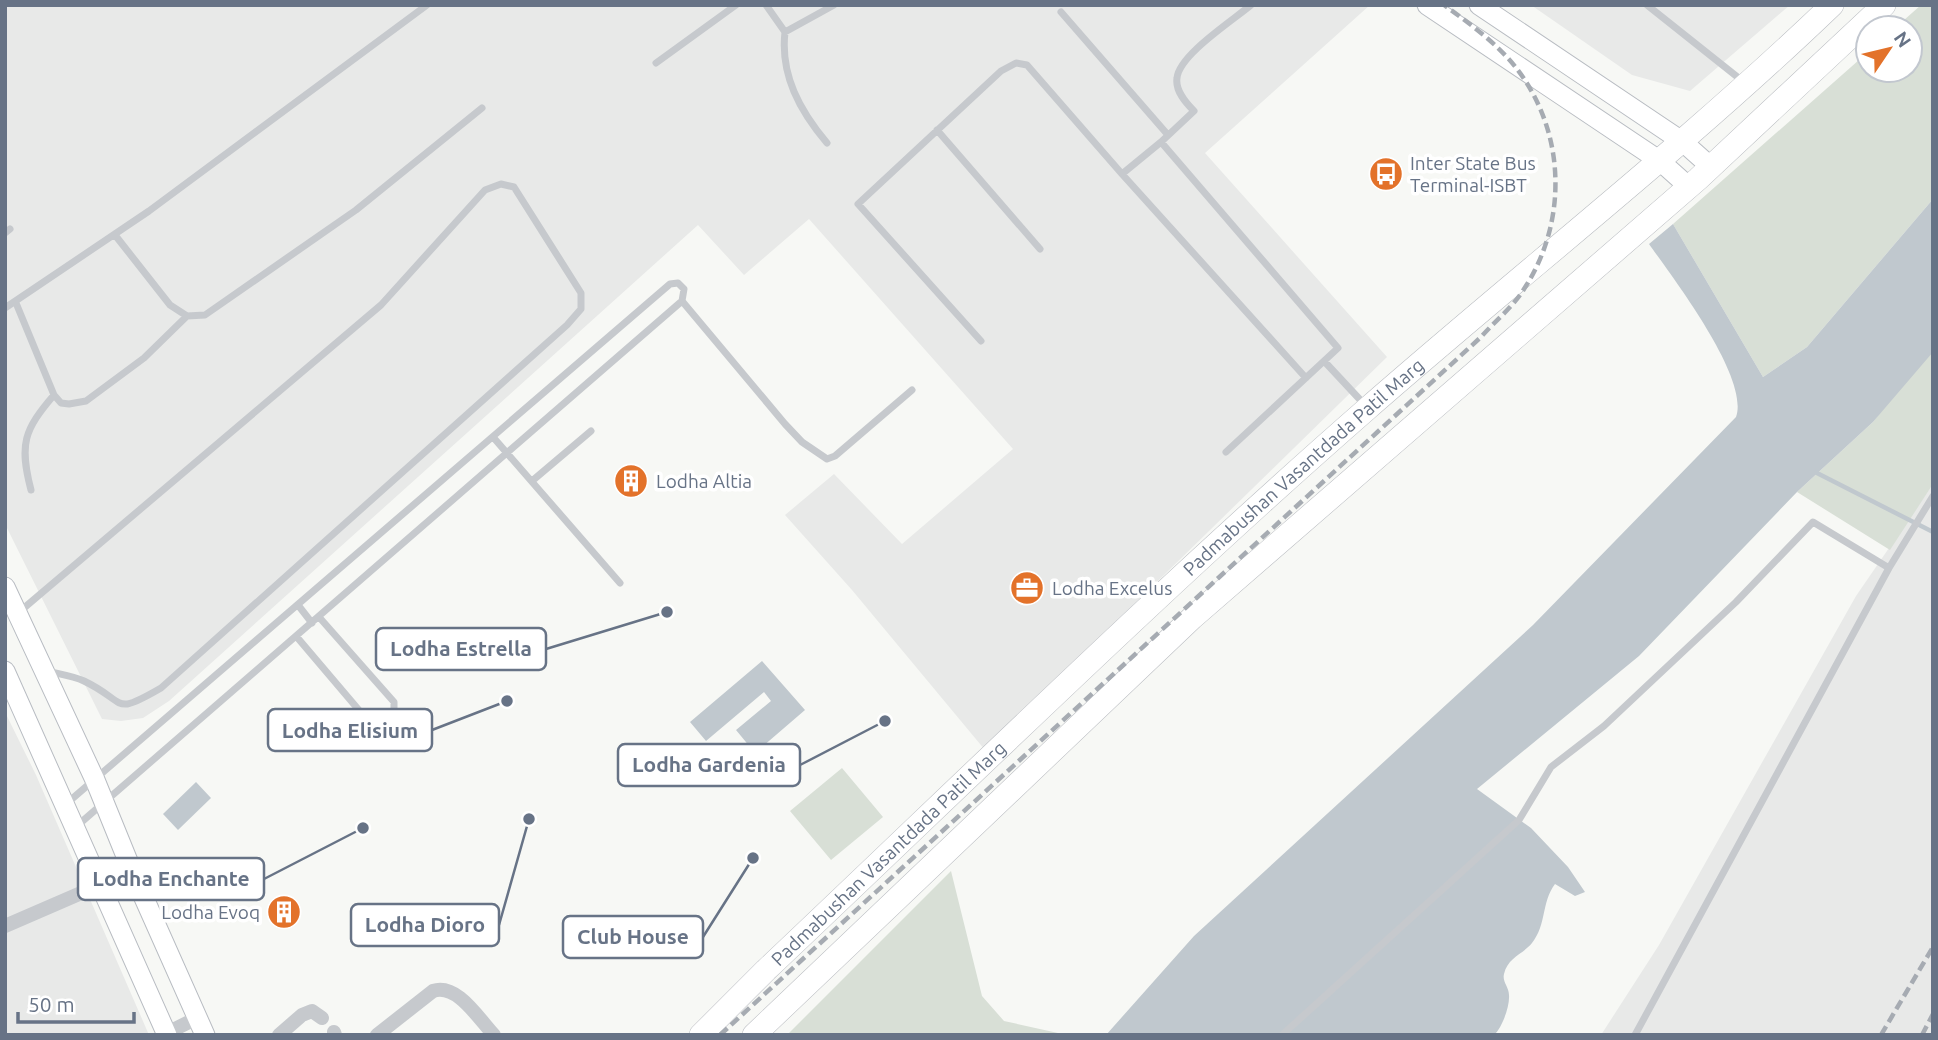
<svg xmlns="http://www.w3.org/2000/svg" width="1938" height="1040" font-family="Ubuntu,sans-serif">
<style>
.built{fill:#e8e9e8}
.green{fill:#d8dfd6}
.water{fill:#c0c8ce}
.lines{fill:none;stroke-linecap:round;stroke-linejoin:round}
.stream{stroke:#c0c8ce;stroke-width:4.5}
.secondary-casing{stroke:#b8bcc2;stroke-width:21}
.primary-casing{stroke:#b9bcc1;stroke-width:24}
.service{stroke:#c6c9cd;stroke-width:7}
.minor{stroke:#c6c9cd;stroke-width:14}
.secondary{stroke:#fff;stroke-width:19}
.primary{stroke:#fff;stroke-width:23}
.rail{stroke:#a6abb2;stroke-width:4.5;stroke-dasharray:10 5;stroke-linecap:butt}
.labels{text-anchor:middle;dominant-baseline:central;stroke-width:7;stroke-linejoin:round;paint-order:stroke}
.poi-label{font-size:19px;fill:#677386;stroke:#fff;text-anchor:start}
.street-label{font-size:19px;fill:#677386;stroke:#fff}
.leader{fill:none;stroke:#677386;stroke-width:2.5}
.callout-dot{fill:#677386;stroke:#fff;stroke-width:2.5}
.callout{fill:#fff;stroke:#677386;stroke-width:2.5}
.callout-label{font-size:21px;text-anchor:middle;font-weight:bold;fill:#677386}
</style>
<rect width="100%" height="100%" fill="#f7f8f5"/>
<path class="built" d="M 5,5 L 1370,5 L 1205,153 L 1387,357 L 985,750 L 852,590 L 785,515 L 834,474 L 902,544 L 1013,449 L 809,219 L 744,275 L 698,225 L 169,701 L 143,718 L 121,721 L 102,719 L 5,524 Z
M 1531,5 L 1790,5 L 1690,91 L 1632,75 Z
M 1933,484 L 1933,1035 L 1601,1035 L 1659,945 L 1856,596 Z
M 5,712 L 36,775 L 149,1035 L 5,1035 Z"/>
<path class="green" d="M 1921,5 L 1933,5 L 1933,199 L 1807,347 L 1763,377 L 1673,224 L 1868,52 L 1868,70 L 1910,70 L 1910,28 L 1895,28 Z
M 1933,345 L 1933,484 L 1890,550 L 1797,492 L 1873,422 Z
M 842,768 L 883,817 L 831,860 L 790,811 Z
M 951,871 L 982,996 L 1004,1021 L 1067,1035 L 787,1035 Z"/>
<path class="water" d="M 1933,199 L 1933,352 L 1873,422 L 1797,492 L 1639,656 L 1477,789 L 1531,828 L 1568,867 L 1585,892 L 1575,896 L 1555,884 C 1541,903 1547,924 1532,943 C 1522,955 1508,957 1504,974 C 1502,982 1509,987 1509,995 C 1510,1006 1502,1028 1494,1035 L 1106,1035 L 1194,936 L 1533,625 L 1736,417 C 1750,378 1673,278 1649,244 L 1673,224 L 1763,377 L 1807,347 Z
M 762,661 L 805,710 L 755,753 L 736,730 L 771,701 L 764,692 L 706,741 L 690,722 Z
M 196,782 L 211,798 L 178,830 L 163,814 Z"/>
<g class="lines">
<path class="stream" d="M 1815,472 L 1933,532"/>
<g class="secondary-casing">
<path id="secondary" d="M 1427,5 L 1660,161 L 1689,187
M 1479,5 L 1683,142 L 1711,167
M 5,587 L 95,780 L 132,871 L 205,1035
M 5,671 L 167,1035"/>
</g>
<g class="primary-casing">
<g id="primary">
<path id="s1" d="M 701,1035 L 766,970 C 965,782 1162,588 1368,408 C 1522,273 1684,147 1832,5"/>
<path d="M 754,1035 L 1192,618 L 1698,179 L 1884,5"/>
</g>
</g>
<path class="service" d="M 766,5 L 785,32 C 780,75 800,111 827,143
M 1251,5 C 1232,21 1179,55 1177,78 C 1175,91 1186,103 1194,111 L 1161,142 L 1338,348 L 1324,361
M 1647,5 L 1745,83
M 1061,12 L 1168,135
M 785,32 L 834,5
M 656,63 L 736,5
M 937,130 L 1040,249
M 1161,142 L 1122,174 L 1306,378
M 5,233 L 10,229
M 115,235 L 170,305 L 187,316 L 205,315 L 356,210 L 482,108
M 682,301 L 785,424 L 802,442 L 827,459 L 835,456 L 912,390
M 16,303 L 54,395 L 61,403 L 69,404 L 86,401 L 144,358 L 187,316
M 5,308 L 149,211 L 427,5
M 981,341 L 858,204 L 1001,71 L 1016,63 L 1027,65 L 1122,174
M 493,437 L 620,583
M 1226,452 L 1324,361 L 1365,405
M 532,481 L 591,431
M 31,490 C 19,444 24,430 54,395
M 298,605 L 312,623
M 18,613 L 381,305 L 485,190 L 501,184 L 514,187 L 581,293 L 581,309 L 567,325 L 161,688 C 111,717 128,702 84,681 C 73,676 59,674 47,671
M 296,636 L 369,722 L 377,723 L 394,711 L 394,702 L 319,617
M 66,804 L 670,284 L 678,283 L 684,289 L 682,301 L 78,825
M 1282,1035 L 1519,820 L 1551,767 L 1604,726 L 1736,602 L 1813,522 L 1889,568
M 1635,1035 L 1889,568 L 1933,496"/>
<path class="minor" d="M 5,926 L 132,871
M 334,1032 L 335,1035
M 163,1035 L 197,1018
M 279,1035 L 302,1015 L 312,1011 L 322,1018
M 377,1035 L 433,991 C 457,983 478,1018 494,1035"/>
<use href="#secondary" class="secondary"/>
<use href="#primary" class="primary"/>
<path class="rail" d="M 720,1035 L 1481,337 C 1495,321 1513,307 1524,289 C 1568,222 1566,133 1517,69 C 1497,43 1470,24 1444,5
M 1881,1035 L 1933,947
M 1922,1035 L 1933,1014"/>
</g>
<defs>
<g id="bus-disc" transform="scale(1.75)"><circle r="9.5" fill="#e3722a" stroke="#fff"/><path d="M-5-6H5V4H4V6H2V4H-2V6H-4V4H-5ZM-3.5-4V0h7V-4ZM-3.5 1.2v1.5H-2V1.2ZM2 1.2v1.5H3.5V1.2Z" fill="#fff"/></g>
<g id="building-disc" transform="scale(1.75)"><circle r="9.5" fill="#e3722a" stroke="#fff"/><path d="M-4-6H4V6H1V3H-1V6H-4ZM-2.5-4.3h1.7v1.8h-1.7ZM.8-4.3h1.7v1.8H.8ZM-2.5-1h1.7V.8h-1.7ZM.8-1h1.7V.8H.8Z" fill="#fff"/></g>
<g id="office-disc" transform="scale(1.75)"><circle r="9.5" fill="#e3722a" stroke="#fff"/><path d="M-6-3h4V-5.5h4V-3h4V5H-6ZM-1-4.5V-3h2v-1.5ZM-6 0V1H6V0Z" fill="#fff"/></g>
</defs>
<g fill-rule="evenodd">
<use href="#bus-disc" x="1386" y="174"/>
<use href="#building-disc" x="631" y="481"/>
<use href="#office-disc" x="1027" y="588"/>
<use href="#building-disc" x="284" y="912"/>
</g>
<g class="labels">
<g class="poi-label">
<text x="1410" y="163">Inter State Bus<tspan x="1410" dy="22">Terminal-ISBT</tspan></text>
<text x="656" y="481">Lodha Altia</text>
<text x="1052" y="588">Lodha Excelus</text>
<text x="260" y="912" text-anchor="end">Lodha Evoq</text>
</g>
<g class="street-label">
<text stroke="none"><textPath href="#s1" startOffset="828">Padmabushan Vasantdada Patil Marg</textPath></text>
<text stroke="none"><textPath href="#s1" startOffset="261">Padmabushan Vasantdada Patil Marg</textPath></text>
</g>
</g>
<path class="leader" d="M667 612L546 649M507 701L432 730M885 721L800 765M363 828L264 879M529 819L499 925M753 858L703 937"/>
<g class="callout-dot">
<circle cx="667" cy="612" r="7"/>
<circle cx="507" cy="701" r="7"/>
<circle cx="885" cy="721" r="7"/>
<circle cx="363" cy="828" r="7"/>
<circle cx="529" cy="819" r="7"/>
<circle cx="753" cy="858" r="7"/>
</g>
<g class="callout">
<rect x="376" y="628" width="170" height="42" rx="7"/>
<rect x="268" y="709" width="164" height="42" rx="7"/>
<rect x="618" y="744" width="182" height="42" rx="7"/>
<rect x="78" y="858" width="186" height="42" rx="7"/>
<rect x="351" y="904" width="148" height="42" rx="7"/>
<rect x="563" y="916" width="140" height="42" rx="7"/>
</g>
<g class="callout-label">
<text x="461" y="656">Lodha Estrella</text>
<text x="350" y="738">Lodha Elisium</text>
<text x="709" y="772">Lodha Gardenia</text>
<text x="171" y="886">Lodha Enchante</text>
<text x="425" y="932">Lodha Dioro</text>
<text x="633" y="944">Club House</text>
</g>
<rect width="1938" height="1040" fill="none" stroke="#677386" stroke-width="14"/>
<g transform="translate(1889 49) rotate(55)"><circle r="33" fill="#ffffff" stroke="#c2c7cf" stroke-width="2"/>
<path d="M0-5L12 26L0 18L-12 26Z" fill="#e3722a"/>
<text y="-10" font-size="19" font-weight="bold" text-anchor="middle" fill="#677386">N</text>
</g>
<path d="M18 1012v10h116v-10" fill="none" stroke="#677386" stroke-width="3.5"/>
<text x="28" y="1012" font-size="21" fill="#677386" stroke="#ffffff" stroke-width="5" paint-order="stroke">50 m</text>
</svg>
